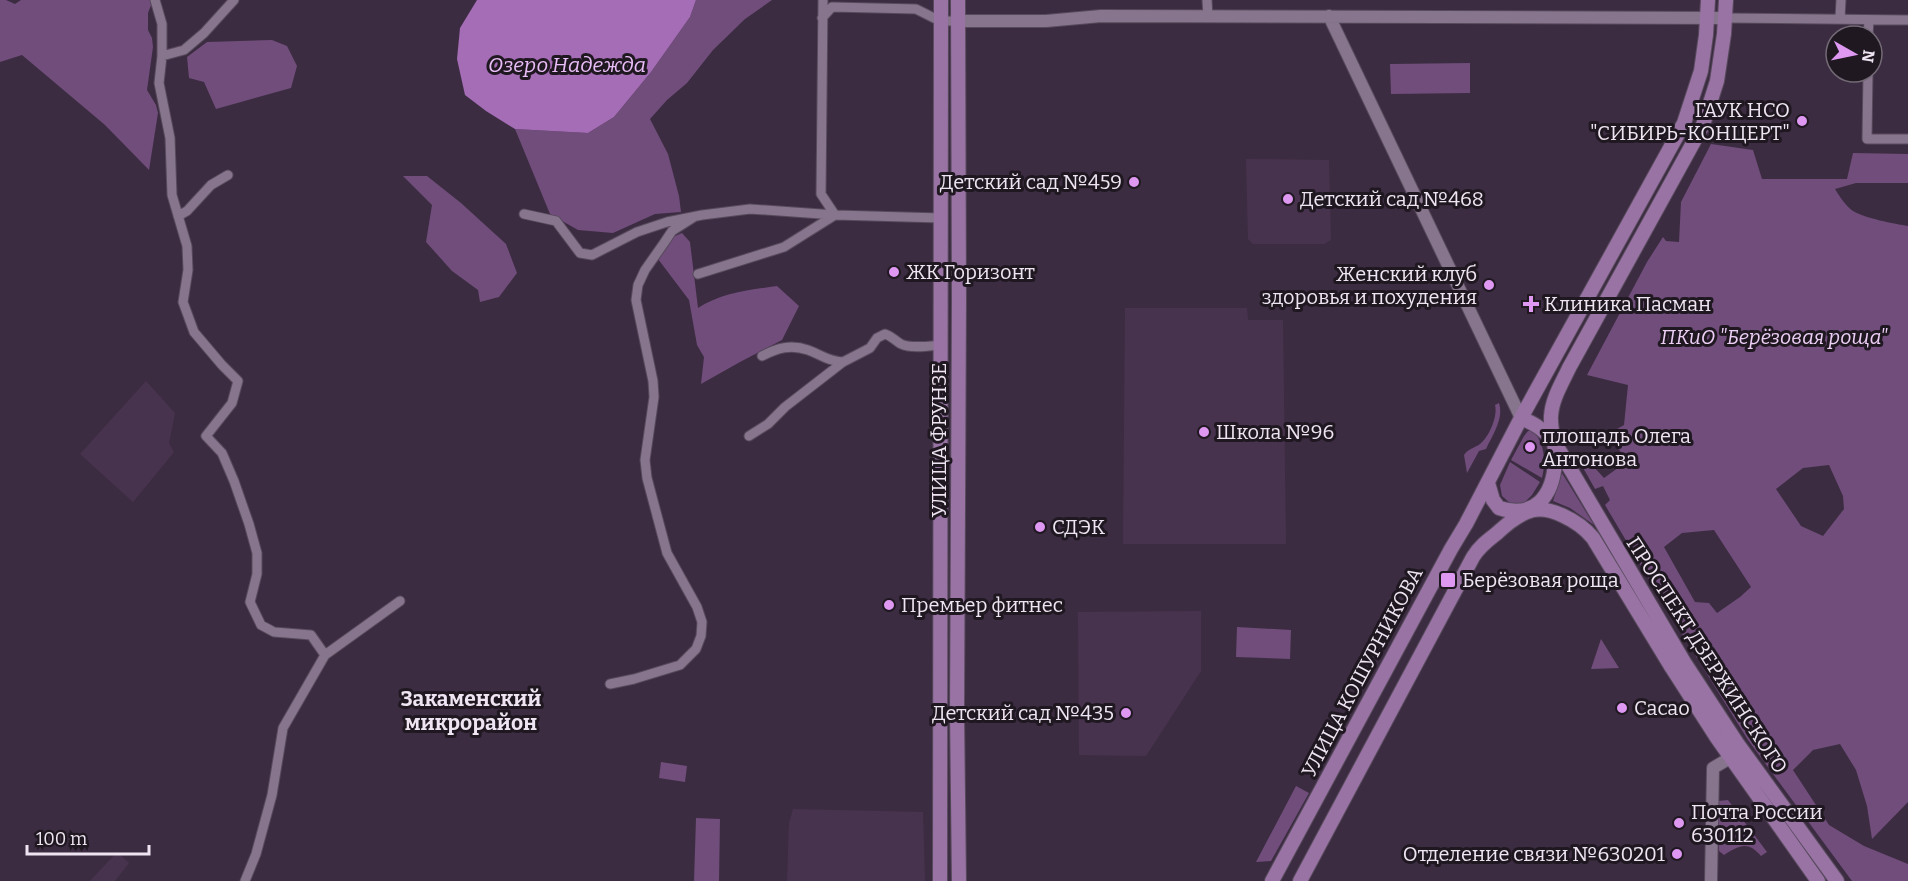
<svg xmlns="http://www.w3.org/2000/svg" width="1908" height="881" font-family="Bitter,serif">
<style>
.built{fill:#48334e}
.green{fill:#704d7b;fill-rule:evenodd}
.water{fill:#a56db6}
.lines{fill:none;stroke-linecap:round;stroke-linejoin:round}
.minor-casing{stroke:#584a5d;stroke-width:11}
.tertiary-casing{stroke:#584a5d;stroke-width:14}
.secondary-casing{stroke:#584a5d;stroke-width:16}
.minor{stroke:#87758d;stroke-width:9}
.tertiary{stroke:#87758d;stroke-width:12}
.secondary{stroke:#9873a4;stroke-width:14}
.poi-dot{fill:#de98f2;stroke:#1f1821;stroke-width:2}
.labels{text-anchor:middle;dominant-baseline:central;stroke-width:6;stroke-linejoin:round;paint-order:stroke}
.poi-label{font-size:20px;fill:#efe5f2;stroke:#1f1821;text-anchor:start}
.park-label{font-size:20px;font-style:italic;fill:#edcff6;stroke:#1f1821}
.street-label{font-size:20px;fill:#efe5f2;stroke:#1f1821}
.water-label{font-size:21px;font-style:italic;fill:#e9bdf7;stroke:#1f1821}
.neighbourhood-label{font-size:21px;font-weight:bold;fill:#efe5f2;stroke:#1f1821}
</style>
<rect width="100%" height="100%" fill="#3c2c41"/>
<path class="built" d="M 1246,159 L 1329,160 L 1331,240 L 1324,244 L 1253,244 L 1248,239 Z
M 1125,308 L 1247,308 L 1248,320 L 1283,320 L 1286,544 L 1123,544 Z
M 146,381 L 175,413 L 169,443 L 174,452 L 133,502 L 80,454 Z
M 1201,611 L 1201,671 L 1146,756 L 1079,755 L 1078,612 Z
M 793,809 L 923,812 L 925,881 L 787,881 L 789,823 Z
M 117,852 L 129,863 L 115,881 L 90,881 Z"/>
<path class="green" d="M 0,0 L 6,0 L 15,4 L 21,0 L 153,0 L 148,13 L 148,30 L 152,38 L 153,47 L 147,90 L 156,105 L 158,113 L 149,170 L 105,125 L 22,55 L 0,62 Z
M 696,0 L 772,0 L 745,19 L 713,50 L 687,83 L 667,100 L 650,119 L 668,154 L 679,196 L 681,212 L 655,214 L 613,233 L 578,230 L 550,214 L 515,129 L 588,133 L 614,117 L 651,72 L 690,17 Z
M 272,40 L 287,46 L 297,66 L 291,88 L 216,109 L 204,82 L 189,78 L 187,57 L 207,42 Z
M 1470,63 L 1470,93 L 1391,94 L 1390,64 Z
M 1711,144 L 1753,150 L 1762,179 L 1847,179 L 1853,153 L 1908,154 L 1908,183 L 1856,183 L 1835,189 C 1840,197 1845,205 1853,211 C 1864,218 1895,224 1908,226 L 1908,802 L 1872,839 L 1867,806 L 1856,770 L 1840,744 L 1813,750 L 1793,770 L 1829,825 L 1864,846 L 1908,864 L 1908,881 L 1852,881 L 1748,740 L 1669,613 L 1605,505 L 1610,500 L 1603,486 L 1595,489 L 1577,457 L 1584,456 L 1604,478 L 1626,462 L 1610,433 L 1624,425 L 1628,385 L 1587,375 L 1647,262 L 1663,237 L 1666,241 L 1679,242 L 1681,202 ZM 1829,465 L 1843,496 L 1844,509 L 1823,536 L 1801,526 L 1776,489 L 1803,468 ZM 1714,530 L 1751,587 L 1740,597 L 1717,613 L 1709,603 L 1695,602 L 1664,547 L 1682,533 Z
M 403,176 L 427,176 L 461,203 L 506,244 L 517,273 L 499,297 L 480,302 L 478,290 L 452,271 L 426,242 L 432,205 Z
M 682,233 L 690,242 L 698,308 C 721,293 749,290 777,286 L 799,306 L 782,340 L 740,362 L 701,384 L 704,357 L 697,345 L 689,300 L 658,259 L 673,237 Z
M 1499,403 C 1504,419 1493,434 1486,449 L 1479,451 L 1467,473 L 1464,455 C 1468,449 1474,448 1480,444 C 1489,437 1498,416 1495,405 Z
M 1528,431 L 1533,431 C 1545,444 1546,462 1542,478 L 1511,460 L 1524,436 Z
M 1510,462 L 1540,482 L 1532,495 L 1522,505 L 1511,504 L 1502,496 L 1500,485 Z
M 1562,473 L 1594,525 L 1570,508 L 1553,501 Z
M 1237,627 L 1291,630 L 1290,659 L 1236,657 Z
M 1601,639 L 1619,668 L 1591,669 Z
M 661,762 L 687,766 L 685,782 L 659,778 Z
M 1296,786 L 1309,793 L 1271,861 L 1256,862 Z
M 1728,800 L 1767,852 L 1761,856 C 1748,841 1740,845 1724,855 L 1719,851 L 1718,801 Z
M 696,818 L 720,819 L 719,881 L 694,881 Z"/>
<path class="water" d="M 477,0 L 696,0 L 690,17 L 651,72 L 614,117 L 588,133 L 515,129 L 486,111 L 465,95 L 457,59 L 460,28 Z"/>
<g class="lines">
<g class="minor-casing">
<path id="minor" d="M 155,0 L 162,24 L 162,56 L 159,83 L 170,138 L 172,195 L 187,246 L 188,270 L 183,302 L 194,332 L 222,365 L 238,381 L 232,403 L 206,436 L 222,453 L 234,481 L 249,524 L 257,553 L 257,574 L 250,602 L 261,625 L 274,632 L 311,635 L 325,655
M 823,0 L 821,194 L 835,215 L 941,218
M 1207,0 L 1208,17
M 822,18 L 832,7 L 916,9 L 940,21 L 958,21
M 1725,18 L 1908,20
M 1840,18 L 1841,0
M 1868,36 L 1869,20
M 162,56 L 184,50 L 204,33 L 234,0
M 1868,72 L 1867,139 L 1908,139
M 524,214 L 556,221 L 580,253 L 592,255 L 637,232 L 667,222 L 702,215 L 750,209 L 835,215
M 178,216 L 187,211 L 211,185 L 228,175
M 698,274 L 784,247 L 835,215
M 843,362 L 870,348 L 877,338 L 885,334 C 892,336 895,341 901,344 C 912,349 929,346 941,345
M 749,436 L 768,424 L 785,407 L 843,362 C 827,361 822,355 808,350 C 791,344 777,348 762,356
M 610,684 L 634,679 L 680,665 L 696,649 L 701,636 L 702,622 L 697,607 L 667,553 L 647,478 L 645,460 L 654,397 L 653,381 L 636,300 L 638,285 L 645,270 L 664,243 L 672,231 L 694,217
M 245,881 L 256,854 L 272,795 L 283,728 L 325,655 L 400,601"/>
</g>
<g class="tertiary-casing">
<path id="tertiary" d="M 1329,16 L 1521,418
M 958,21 L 1046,21 L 1101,16 L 1725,18
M 1711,881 L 1713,768 L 1730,758"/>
</g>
<g class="secondary-casing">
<path id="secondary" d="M 958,0 L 959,300 L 957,713 L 959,881
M 1521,418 C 1536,424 1545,431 1555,443 L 1684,662 L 1737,743 L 1837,881
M 1488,483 L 1493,500 L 1499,508 C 1535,519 1553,496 1555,462 C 1557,447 1550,431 1551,416 C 1552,399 1562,383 1569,368 L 1703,125 L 1717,81 L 1724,34 L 1726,0
M 940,881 L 941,0
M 1272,881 L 1451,549 L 1466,524 L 1521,418 L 1684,123 L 1701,71 L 1706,35 L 1708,0
M 1300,881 L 1473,557 C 1479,547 1487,541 1496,534 C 1506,525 1515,517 1527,512 C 1548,503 1580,522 1593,538 L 1672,668 L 1717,738 L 1818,881"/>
</g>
<use href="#minor" class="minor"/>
<use href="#tertiary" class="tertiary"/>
<use href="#secondary" class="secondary"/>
</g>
<g class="poi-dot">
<circle cx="1802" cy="121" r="6"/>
<circle cx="1134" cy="182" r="6"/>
<circle cx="1288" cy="199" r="6"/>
<circle cx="894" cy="272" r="6"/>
<circle cx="1489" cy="285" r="6"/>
<path d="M1528 295h6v6h6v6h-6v6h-6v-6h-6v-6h6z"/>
<circle cx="1204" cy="432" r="6"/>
<circle cx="1530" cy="447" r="6"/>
<circle cx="1040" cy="527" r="6"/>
<rect x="1440" y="572" width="16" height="16" rx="3"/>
<circle cx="889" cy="605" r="6"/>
<circle cx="1622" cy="708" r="6"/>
<circle cx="1126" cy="713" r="6"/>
<circle cx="1679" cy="823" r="6"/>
<circle cx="1677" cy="854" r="6"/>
</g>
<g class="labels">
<g class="poi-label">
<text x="1790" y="110" text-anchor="end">ГАУК НСО<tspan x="1790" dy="23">"СИБИРЬ-КОНЦЕРТ"</tspan></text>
<text x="1122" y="182" text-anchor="end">Детский сад №459</text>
<text x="1300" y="199">Детский сад №468</text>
<text x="906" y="272">ЖК Горизонт</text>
<text x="1477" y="274" text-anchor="end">Женский клуб<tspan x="1477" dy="23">здоровья и похудения</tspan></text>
<text x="1544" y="304">Клиника Пасман</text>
<text x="1216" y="432">Школа №96</text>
<text x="1542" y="436">площадь Олега<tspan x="1542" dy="23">Антонова</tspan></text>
<text x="1052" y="527">СДЭК</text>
<text x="1462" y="580">Берёзовая роща</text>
<text x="901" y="605">Премьер фитнес</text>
<text x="1634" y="708">Cacao</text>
<text x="1114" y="713" text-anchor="end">Детский сад №435</text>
<text x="1691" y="812">Почта России<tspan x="1691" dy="23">630112</tspan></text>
<text x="1665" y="854" text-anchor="end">Отделение связи №630201</text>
</g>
<g class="park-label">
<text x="1774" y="337">ПКиО "Берёзовая роща"</text>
</g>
<g class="street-label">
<text transform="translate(939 440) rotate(-90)">УЛИЦА ФРУНЗЕ</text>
<text transform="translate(1707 655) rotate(57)">ПРОСПЕКТ ДЗЕРЖИНСКОГО</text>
<text transform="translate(1362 672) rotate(-62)">УЛИЦА КОШУРНИКОВА</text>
</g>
<g class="water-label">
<text x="567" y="65">Озеро Надежда</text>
</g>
<g class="neighbourhood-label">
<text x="471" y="699">Закаменский<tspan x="471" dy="24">микрорайон</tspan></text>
</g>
</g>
<g transform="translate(1854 54) rotate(99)"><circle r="28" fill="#1f1821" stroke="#726a75" stroke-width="1.5"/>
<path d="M0-4.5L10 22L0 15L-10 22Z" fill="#de98f2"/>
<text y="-9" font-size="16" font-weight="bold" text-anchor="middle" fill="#efe5f2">N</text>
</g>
<path d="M27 845v9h122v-9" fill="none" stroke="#efe5f2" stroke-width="3"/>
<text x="36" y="845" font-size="18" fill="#efe5f2" stroke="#1f1821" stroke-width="4.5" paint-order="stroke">100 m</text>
</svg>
